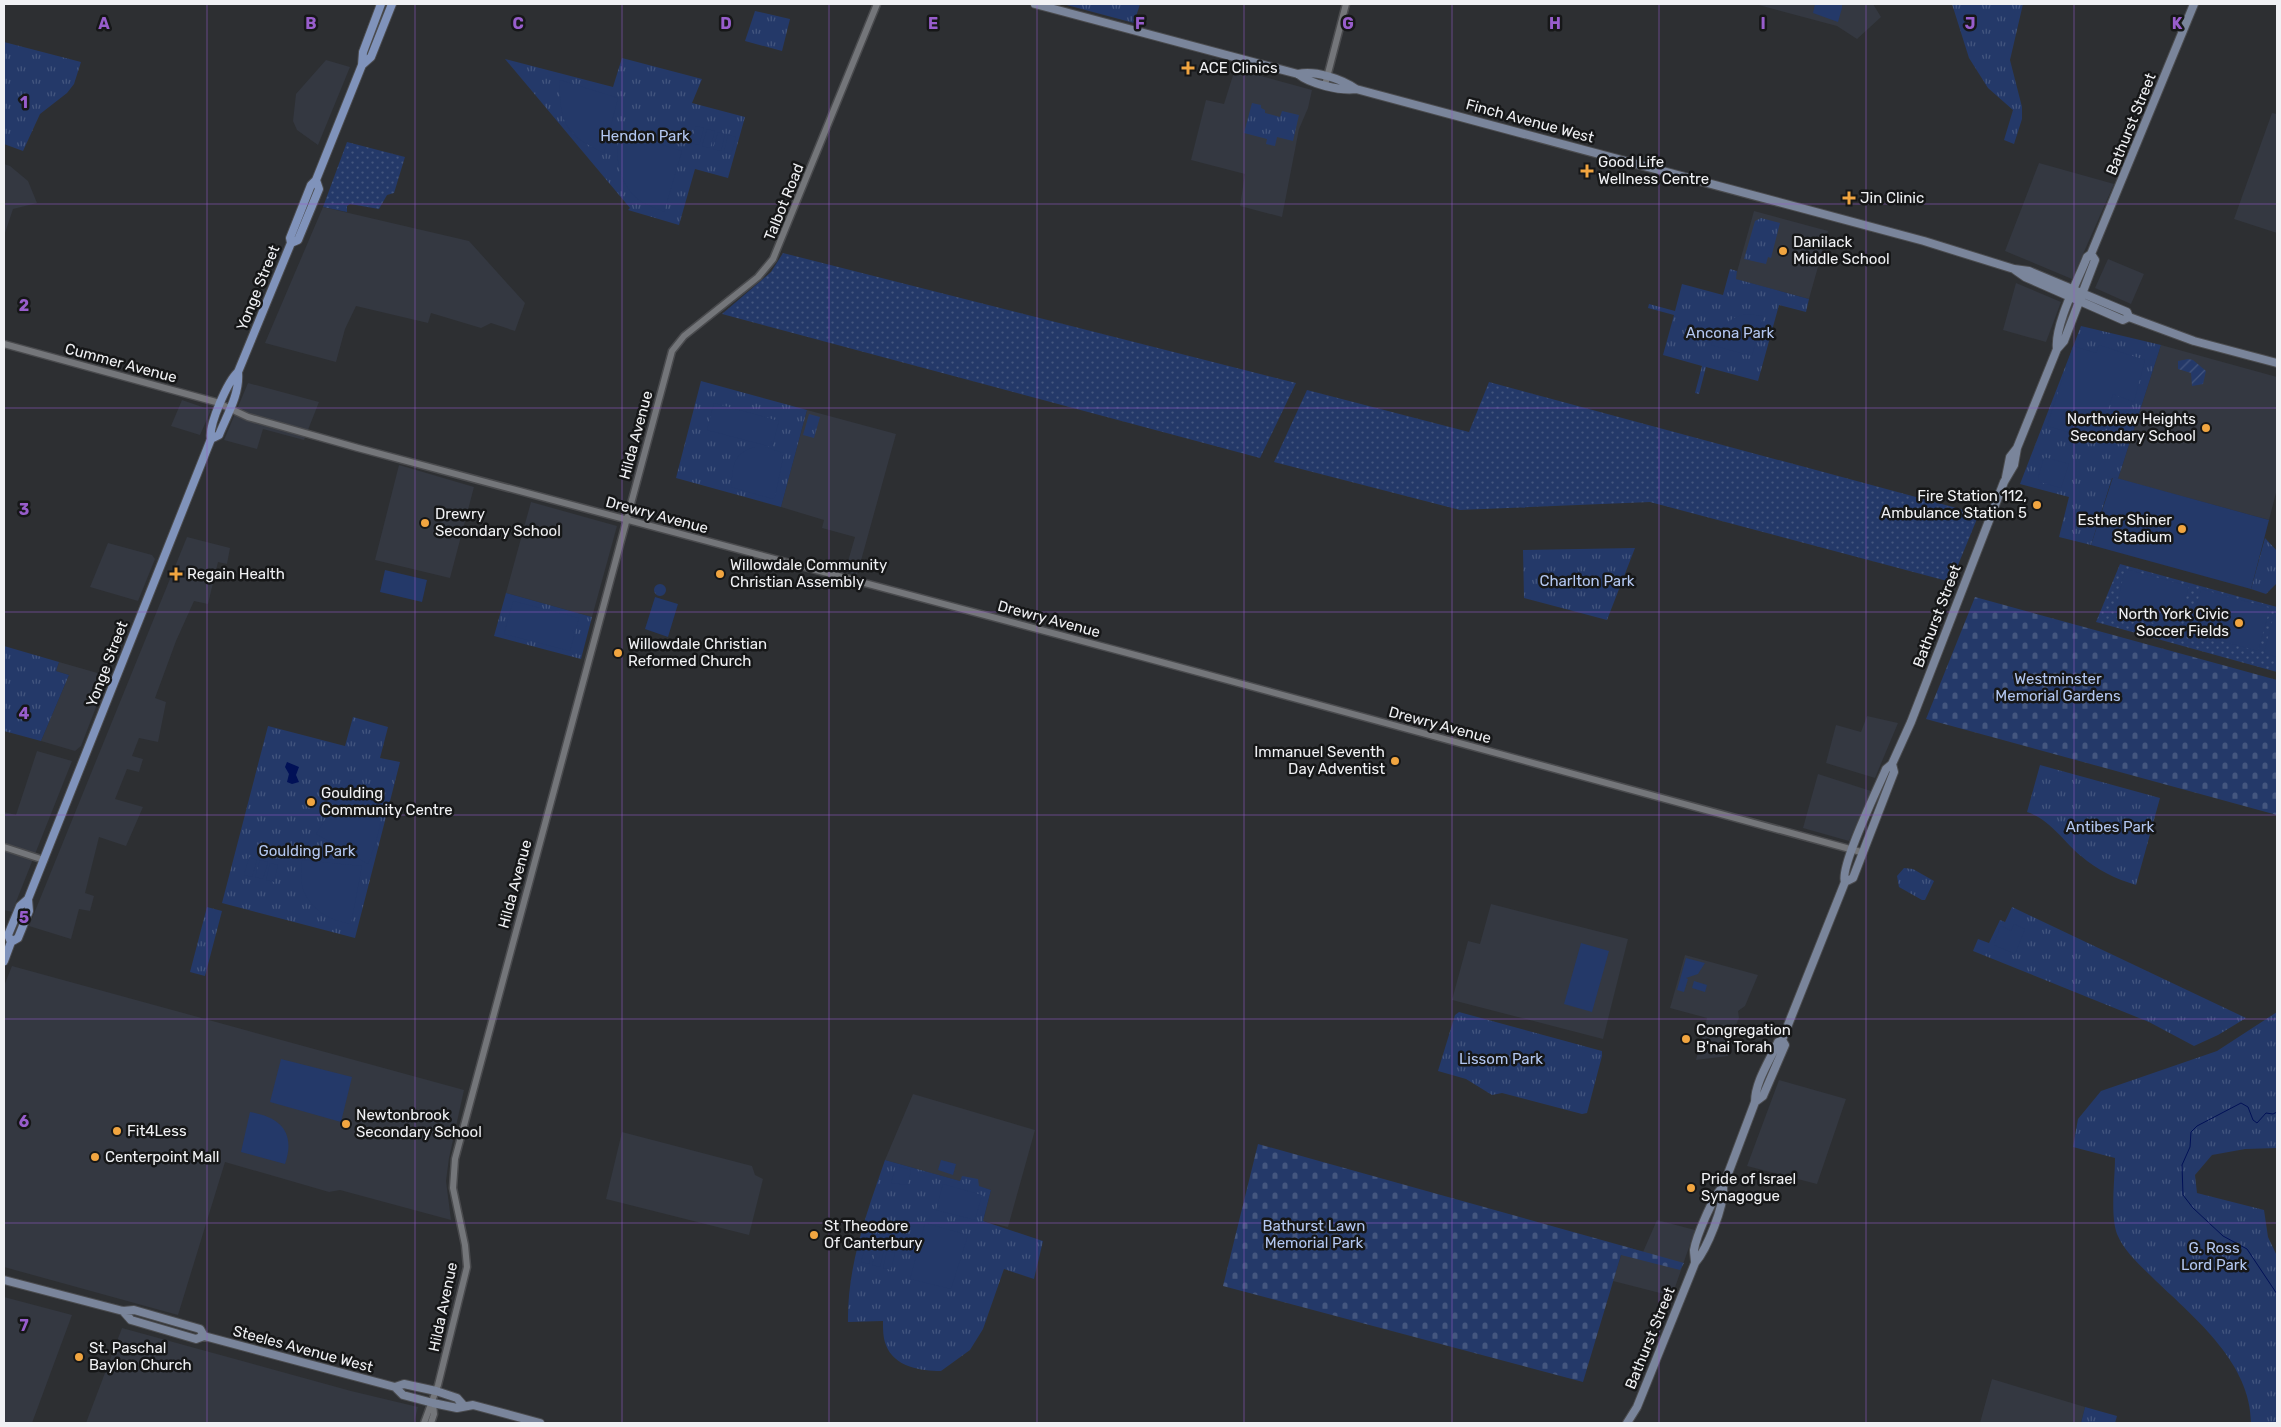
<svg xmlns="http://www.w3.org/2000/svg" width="2281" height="1427" font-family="Rubik,sans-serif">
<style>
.built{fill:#343841}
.grass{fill:url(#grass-dots)}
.cemetery{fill:url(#cemetery-stones)}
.park{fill:url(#park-tufts)}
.garden{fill:url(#garden-furrows)}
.pitch{fill:#243969}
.water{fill:#011157}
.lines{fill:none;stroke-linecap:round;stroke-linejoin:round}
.stream{stroke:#011157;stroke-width:1}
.tertiary-casing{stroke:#4a4b4e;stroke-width:9}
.secondary-casing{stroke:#4a4b4e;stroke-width:10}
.primary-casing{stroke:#4a4b4e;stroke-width:10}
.tertiary{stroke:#74767a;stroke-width:6}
.secondary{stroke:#7a859b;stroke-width:8}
.primary{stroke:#8093bb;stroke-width:8}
.grid{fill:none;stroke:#985dcc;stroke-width:1;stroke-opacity:0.55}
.poi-dot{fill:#f1a540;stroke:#161718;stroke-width:2}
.labels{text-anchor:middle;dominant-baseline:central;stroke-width:5;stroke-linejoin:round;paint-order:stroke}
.poi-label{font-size:15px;fill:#f0f1f4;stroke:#161718;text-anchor:start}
.street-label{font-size:15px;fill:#f0f1f4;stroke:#161718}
.park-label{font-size:15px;fill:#b3c7f1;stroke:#161718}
.grid-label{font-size:16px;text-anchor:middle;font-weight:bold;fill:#985dcc;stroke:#161718;stroke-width:5;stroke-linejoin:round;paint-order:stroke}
</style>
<defs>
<pattern id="grass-dots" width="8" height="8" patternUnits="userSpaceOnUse" patternTransform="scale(1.25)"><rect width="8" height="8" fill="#243969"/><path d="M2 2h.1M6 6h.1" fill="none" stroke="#44567f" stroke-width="1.8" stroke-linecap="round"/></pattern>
<pattern id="cemetery-stones" width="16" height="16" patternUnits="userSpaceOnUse" patternTransform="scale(1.25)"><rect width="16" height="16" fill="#243969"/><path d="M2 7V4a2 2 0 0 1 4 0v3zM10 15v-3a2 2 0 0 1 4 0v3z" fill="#44567f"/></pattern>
<pattern id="park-tufts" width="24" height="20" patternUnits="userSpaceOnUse" patternTransform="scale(1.25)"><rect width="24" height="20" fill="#243969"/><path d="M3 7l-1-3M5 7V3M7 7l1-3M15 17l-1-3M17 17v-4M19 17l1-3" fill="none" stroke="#44567f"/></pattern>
<pattern id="garden-furrows" width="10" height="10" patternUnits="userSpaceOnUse" patternTransform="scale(1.25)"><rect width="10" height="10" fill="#243969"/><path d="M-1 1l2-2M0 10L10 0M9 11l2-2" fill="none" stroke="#44567f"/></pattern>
</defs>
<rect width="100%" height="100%" fill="#2d2f32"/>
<path class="built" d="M 1755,4 L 1873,4 L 1881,17 L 1857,39 L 1837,26 Z
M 326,60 L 350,67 L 318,145 L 297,130 L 293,121 L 296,94 Z
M 1235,69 L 1312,90 L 1308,108 L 1299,129 L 1282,217 L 1240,206 L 1245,174 L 1191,160 L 1206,100 L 1224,104 Z
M 2272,113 L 2277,114 L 2277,233 L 2234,219 Z
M 2039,163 L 2114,184 L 2072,279 L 2005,251 Z
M 4,164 L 10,166 L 28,181 L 37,203 L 13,209 L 4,236 Z
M 323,207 L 469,241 L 525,303 L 515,331 L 491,323 L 481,328 L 431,313 L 428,323 L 356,306 L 345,329 L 336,362 L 265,343 Z
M 1754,211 L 1828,231 L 1809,299 L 1735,279 Z
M 2108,259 L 2144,274 L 2131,304 L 2095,288 Z
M 2016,283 L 2061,302 L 2046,342 L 2003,330 Z
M 2161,345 L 2277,377 L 2277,489 L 2269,520 L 2118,479 Z
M 248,383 L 319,402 L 304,440 L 263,429 L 257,449 L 224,440 Z
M 182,400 L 211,410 L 200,435 L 171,426 Z
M 807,410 L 896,434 L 857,575 L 845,572 L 855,537 L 822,528 L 824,520 L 781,507 Z
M 399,465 L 474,487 L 450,578 L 375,560 Z
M 531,502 L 617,526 L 592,617 L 506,593 Z
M 187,537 L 230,548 L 227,564 L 218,562 L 208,604 L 194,601 L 176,641 L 155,698 L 166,702 L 158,742 L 139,738 L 132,756 L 143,759 L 139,772 L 127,769 L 115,799 L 143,807 L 126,846 L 99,837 L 85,893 L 94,896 L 90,911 L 79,909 L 71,939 L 29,926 Z
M 108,543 L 152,555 L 155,559 L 138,601 L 90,587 Z
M 59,662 L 108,676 L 81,746 L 75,751 L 41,741 L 69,675 L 56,671 Z
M 1867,716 L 1898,723 L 1875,778 L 1826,763 L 1836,725 L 1861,732 Z
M 37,751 L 72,761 L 12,912 L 4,910 L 4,812 L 16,815 Z
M 1818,774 L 1871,791 L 1849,841 L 1803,828 Z
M 1491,904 L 1628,939 L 1603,1039 L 1452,1000 L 1468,941 L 1480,944 Z
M 1685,955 L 1758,975 L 1745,1006 L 1738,1011 L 1739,1018 L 1732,1034 L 1734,1035 L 1728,1056 L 1696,1060 L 1707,1018 L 1670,1008 Z
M 12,966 L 464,1090 L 449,1158 L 446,1181 L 451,1220 L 340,1190 L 329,1192 L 225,1162 L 178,1315 L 4,1267 L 4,986 Z
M 1779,1080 L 1846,1099 L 1817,1184 L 1747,1166 Z
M 913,1094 L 1035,1130 L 1008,1227 L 983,1221 L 991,1190 L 885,1160 Z
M 622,1132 L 752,1166 L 755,1175 L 763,1179 L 749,1235 L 606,1199 Z
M 1657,1220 L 1695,1230 L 1672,1296 L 1613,1281 L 1624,1246 L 1643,1252 Z
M 4,1297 L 72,1315 L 32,1423 L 4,1423 Z
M 122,1328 L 351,1391 L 418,1407 L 414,1423 L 86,1423 Z
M 1992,1379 L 2085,1407 L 2081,1423 L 1980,1423 Z"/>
<path class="grass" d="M 347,142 L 405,157 L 394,193 L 387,195 L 379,209 L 350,204 L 347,206 L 347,212 L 323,207 Z
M 783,253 L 1296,383 L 1260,458 L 722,314 L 771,272 Z
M 1489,382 L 1979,514 L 1951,582 L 1650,502 L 1460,510 L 1274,462 L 1307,390 L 1469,432 Z
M 2120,564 L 2277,607 L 2277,672 L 2096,622 Z"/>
<path class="cemetery" d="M 1975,597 L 2277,680 L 2277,815 L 1926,719 Z
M 1258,1144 L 1684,1263 L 1680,1270 L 1621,1255 L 1583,1382 L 1223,1286 Z"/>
<path class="park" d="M 1063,4 L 1140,4 L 1134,23 Z
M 1952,4 L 2023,4 L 2010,60 L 2022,107 L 2022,119 L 2014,144 L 2004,140 L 2013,110 L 1988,88 L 1969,58 Z
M 755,11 L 790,19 L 782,51 L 745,41 Z
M 4,42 L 81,62 L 74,84 L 67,93 L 40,114 L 23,151 L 4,144 Z
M 622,58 L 702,79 L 692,103 L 745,117 L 728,178 L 695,169 L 679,225 L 628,210 L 630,208 L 505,59 L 613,87 Z
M 1252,103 L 1261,105 L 1261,108 L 1265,110 L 1265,113 L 1280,117 L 1282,111 L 1299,115 L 1293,141 L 1277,137 L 1275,146 L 1266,144 L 1267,139 L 1244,133 Z
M 1761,218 L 1780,223 L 1771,258 L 1768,257 L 1766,264 L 1744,259 L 1755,221 Z
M 1730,269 L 1737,271 L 1736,279 L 1809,299 L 1806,312 L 1779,305 L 1758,381 L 1706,367 L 1699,394 L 1695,393 L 1702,366 L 1663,355 L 1674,315 L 1648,308 L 1649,304 L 1675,311 L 1682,284 L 1723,295 Z
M 2081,326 L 2161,345 L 2118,479 L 2112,478 L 2091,545 L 2059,537 L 2069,497 L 2020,484 Z
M 701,381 L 807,410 L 781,507 L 676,478 Z
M 809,414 L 820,417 L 814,438 L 803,435 Z
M 2265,538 L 2277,551 L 2277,583 L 2266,594 L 2251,589 Z
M 1635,548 L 1607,620 L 1524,598 L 1523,550 Z
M654 590a6 6 0 1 1 12 0a6 6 0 1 1-12 0Z
M 506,593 L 592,617 L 581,659 L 494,636 Z
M 4,646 L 59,662 L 56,671 L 69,675 L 41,741 L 4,731 Z
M 353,717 L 388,727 L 380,758 L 400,762 L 355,938 L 222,903 L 268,726 L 345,746 Z
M 2040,765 L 2160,798 L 2136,885 C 2116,879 2097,870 2081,856 C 2063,841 2051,820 2027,812 Z
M 1904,868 L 1913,869 L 1934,881 L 1925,900 L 1922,900 L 1899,887 L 1897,876 Z
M 207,907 L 222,911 L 205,976 L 190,972 Z
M 2012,907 L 2246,1018 L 2218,1035 L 2194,1046 L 2149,1022 L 1973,951 L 1978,939 L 1989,943 L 2000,920 L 2005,922 Z
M 1459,1012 L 1602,1051 L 1602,1056 L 1587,1113 L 1582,1114 L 1502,1093 L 1492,1095 L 1466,1079 L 1438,1071 L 1455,1015 Z
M 2277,1012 L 2277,1148 L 2245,1149 L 2212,1155 L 2195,1175 L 2197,1193 L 2264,1210 L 2268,1237 L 2277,1256 L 2277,1423 L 2251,1423 C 2251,1364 2196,1319 2156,1281 C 2143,1268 2125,1253 2117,1234 C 2110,1215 2115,1179 2115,1158 L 2073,1147 L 2078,1119 L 2101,1091 L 2217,1051 Z
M 885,1160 L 960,1181 L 962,1176 L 978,1179 L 979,1186 L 991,1190 L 983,1221 L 1043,1241 L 1034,1279 L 1004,1269 L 983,1329 L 970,1350 L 941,1371 C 921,1371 894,1367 886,1345 C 883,1338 883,1329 883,1321 L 848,1322 C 847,1266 867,1212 885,1160 Z
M 2085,1407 L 2117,1416 L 2115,1423 L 2081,1423 Z"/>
<path class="garden" d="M 2188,359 L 2193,360 L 2206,371 L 2203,384 L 2192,386 L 2191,373 L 2178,369 L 2178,361 Z"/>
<path class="pitch" d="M 1815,4 L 1842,4 L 1842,8 L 1838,22 L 1813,13 Z
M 560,80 L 618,98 L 604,153 C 565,135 559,123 560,80 Z
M 696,126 L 704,128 L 699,145 L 691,143 Z
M 707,129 L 715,131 L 710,148 L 702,146 Z
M 620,132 L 682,151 L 664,212 C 656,208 646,205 639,200 C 618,184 614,155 620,132 Z
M 718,132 L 725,134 L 721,151 L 713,149 Z
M 728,135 L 736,137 L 731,154 L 724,152 Z
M 1748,314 L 1763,316 L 1752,356 L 1711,345 C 1718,329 1730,316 1748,314 Z
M 2099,345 L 2145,360 L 2134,402 L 2113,394 L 2099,441 L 2047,426 L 2073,346 L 2096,353 Z
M 714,403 L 779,421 L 772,447 L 707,430 Z
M 755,447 L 765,447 L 784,453 L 775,497 L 773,499 L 731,487 C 734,466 731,454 755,447 Z
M 2044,457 L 2069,464 L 2061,488 L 2040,482 L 2038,478 Z
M 2113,477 L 2269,520 L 2251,589 L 2091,545 Z
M 2125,569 L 2189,586 L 2178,629 L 2115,613 Z
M 385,570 L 427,580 L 422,602 L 380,592 Z
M 2201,589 L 2270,608 L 2258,651 L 2189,632 Z
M 655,597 L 678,604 L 668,637 L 645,629 Z
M 513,601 L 579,618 L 570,651 L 504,634 Z
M 2275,611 L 2277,611 L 2277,657 L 2264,653 Z
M 351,779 C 392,806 382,824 368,864 L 316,834 Z
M 249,857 L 257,860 L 252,877 L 244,875 Z
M 260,860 L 268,862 L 263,879 L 255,877 Z
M 301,860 L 362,866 L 351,924 C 330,920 314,912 304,892 C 300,884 302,869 301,860 Z
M 270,863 L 278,865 L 274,882 L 266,880 Z
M 2014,924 L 2025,929 L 2015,954 L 1994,945 L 1994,943 L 2000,927 L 2002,926 L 2011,931 Z
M 1581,943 L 1609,951 L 1592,1012 L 1564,1004 Z
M 1686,958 L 1705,963 L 1698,974 L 1686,978 L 1688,979 L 1684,992 L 1677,990 Z
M 1694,981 L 1707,985 L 1705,992 L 1692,988 Z
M 281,1059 L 352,1077 L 341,1122 L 270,1102 Z
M 250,1112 C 280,1117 296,1132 285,1164 L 241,1152 Z
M 941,1160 L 956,1164 L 953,1175 L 938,1170 Z
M 896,1166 L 911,1170 L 908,1185 L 891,1183 Z
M 943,1184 L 982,1195 L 975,1220 L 936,1210 Z
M 925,1223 L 968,1235 L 951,1289 L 910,1279 Z
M 866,1245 L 873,1247 L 869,1264 L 861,1262 Z
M 877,1248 L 884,1250 L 880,1267 L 872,1265 Z
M 887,1251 L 895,1253 L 891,1270 L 883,1268 Z"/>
<path class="water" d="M 287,762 L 299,767 L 296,775 L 299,782 L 292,784 L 287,782 L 289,774 L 285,767 Z"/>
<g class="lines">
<path class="stream" d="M 2277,1112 L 2273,1114 L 2266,1113 L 2257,1123 L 2253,1120 L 2248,1107 L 2241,1103 L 2197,1126 L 2191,1132 L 2190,1147 L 2182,1165 L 2183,1195 L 2193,1208 L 2223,1236 L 2247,1249 L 2277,1294"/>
<g class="tertiary-casing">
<path id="tertiary" d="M 1325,85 L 1346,4
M 4,344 L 216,402 L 248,417 L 358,448 L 1135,655 L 1861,852
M 4,847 L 44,860
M 424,1423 L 438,1385 L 467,1267 L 465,1245 L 453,1188 L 455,1159 L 672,351 L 684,336 L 758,277 L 773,259 L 877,4
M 431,1423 L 434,1414 L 433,1403"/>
</g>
<g class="secondary-casing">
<path id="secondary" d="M 1035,4 L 1298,74 C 1310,84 1340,91 1356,89
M 1298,74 C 1315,70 1342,79 1356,89 L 1924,241 L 2014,269 L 2029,271 L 2127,312 L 2129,317 L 2194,341 L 2277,363
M 2015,270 L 2025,277 L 2123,320 L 2129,317
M 2057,349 C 2054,326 2078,280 2087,257 L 2091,254 L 2194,4
M 2006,477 L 2010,457 L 2017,448
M 1845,882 L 1853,878 L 1894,772 L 1892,764
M 1755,1102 L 1763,1096 L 1785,1045 L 1782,1040 L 1845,882 C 1839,868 1878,788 1886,769 L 1892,764 L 1911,722 L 2004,482 L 2014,465 L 2017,448 L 2057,349 L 2064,341 L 2095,260 L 2091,254
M 1695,1263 C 1695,1259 1694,1254 1694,1250 C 1696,1237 1713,1196 1723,1187 L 1755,1102 C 1755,1082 1770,1060 1778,1042 L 1782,1040
M 4,1280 L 123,1311 L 134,1310 L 200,1329 L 204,1336
M 123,1311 L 131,1320 L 196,1339 L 204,1336 L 395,1387 L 403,1395 L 433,1403 L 457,1408 L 473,1405 L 540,1423
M 395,1387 L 404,1384 L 436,1391 L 457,1398 L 464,1406
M 1627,1423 L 1637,1407 L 1695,1263 C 1707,1249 1725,1205 1723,1187"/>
</g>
<g class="primary-casing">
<path id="primary" d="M 362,65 L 371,57 L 392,4
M 291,243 L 298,240 L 319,189 L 316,180
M 211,439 L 219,435 C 227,415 240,394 238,372
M 11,942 L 8,935 L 20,906 L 28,899
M 4,961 L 11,942 L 18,938 L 29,911 L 28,899 L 211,439 C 208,425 228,381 238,372 L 291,243 L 290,238 L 311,185 L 316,180 L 362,65 L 363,52 L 381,4"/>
</g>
<use href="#tertiary" class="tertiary"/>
<use href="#secondary" class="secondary"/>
<use href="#primary" class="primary"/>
</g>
<path class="grid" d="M 207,4 L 207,1423M 415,4 L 415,1423M 622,4 L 622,1423M 829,4 L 829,1423M 1037,4 L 1037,1423M 1244,4 L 1244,1423M 1452,4 L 1452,1423M 1659,4 L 1659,1423M 1866,4 L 1866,1423M 2074,4 L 2074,1423M 4,204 L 2277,204M 4,408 L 2277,408M 4,612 L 2277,612M 4,815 L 2277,815M 4,1019 L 2277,1019M 4,1223 L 2277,1223"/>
<g class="poi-dot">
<path d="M1185.5 60.5h5v5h5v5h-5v5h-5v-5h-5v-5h5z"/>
<path d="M1584.5 163.5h5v5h5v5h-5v5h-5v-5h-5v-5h5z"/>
<path d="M1846.5 190.5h5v5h5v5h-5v5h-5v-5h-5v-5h5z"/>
<circle cx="1783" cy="251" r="5"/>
<circle cx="2206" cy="428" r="5"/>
<circle cx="2037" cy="505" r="5"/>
<circle cx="425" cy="523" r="5"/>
<circle cx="2182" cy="529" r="5"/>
<path d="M173.5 566.5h5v5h5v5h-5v5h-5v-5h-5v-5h5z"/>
<circle cx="720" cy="574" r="5"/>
<circle cx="2239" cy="623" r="5"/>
<circle cx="618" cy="653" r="5"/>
<circle cx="1395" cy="761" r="5"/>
<circle cx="311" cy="802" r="5"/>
<circle cx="1686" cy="1039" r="5"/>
<circle cx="346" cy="1124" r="5"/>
<circle cx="117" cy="1131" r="5"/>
<circle cx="95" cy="1157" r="5"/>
<circle cx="1691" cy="1188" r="5"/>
<circle cx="814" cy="1235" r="5"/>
<circle cx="79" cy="1357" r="5"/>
</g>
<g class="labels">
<g class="poi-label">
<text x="1199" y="68">ACE Clinics</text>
<text x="1598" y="162">Good Life<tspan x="1598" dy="17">Wellness Centre</tspan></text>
<text x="1860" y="198">Jin Clinic</text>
<text x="1793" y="242">Danilack<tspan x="1793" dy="17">Middle School</tspan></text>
<text x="2196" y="419" text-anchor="end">Northview Heights<tspan x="2196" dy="17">Secondary School</tspan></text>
<text x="2027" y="496" text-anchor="end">Fire Station 112,<tspan x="2027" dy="17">Ambulance Station 5</tspan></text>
<text x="435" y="514">Drewry<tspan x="435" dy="17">Secondary School</tspan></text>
<text x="2172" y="520" text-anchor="end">Esther Shiner<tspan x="2172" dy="17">Stadium</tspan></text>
<text x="730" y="565">Willowdale Community<tspan x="730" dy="17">Christian Assembly</tspan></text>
<text x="187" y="574">Regain Health</text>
<text x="2229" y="614" text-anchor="end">North York Civic<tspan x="2229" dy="17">Soccer Fields</tspan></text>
<text x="628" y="644">Willowdale Christian<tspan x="628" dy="17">Reformed Church</tspan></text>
<text x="1385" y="752" text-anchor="end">Immanuel Seventh<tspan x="1385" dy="17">Day Adventist</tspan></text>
<text x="321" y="793">Goulding<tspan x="321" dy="17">Community Centre</tspan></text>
<text x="1696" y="1030">Congregation<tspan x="1696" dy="17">B'nai Torah</tspan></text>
<text x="356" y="1115">Newtonbrook<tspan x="356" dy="17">Secondary School</tspan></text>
<text x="127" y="1131">Fit4Less</text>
<text x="105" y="1157">Centerpoint Mall</text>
<text x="1701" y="1179">Pride of Israel<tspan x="1701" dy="17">Synagogue</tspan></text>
<text x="824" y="1226">St Theodore<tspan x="824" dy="17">Of Canterbury</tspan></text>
<text x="89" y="1348">St. Paschal<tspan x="89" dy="17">Baylon Church</tspan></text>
</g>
<g class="street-label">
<text transform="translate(1530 121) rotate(15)">Finch Avenue West</text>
<text transform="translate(2131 124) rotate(-68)">Bathurst Street</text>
<text transform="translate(784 202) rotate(-68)">Talbot Road</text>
<text transform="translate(258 288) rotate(-68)">Yonge Street</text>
<text transform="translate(121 363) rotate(15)">Cummer Avenue</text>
<text transform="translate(636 435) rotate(-75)">Hilda Avenue</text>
<text transform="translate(657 515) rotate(15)">Drewry Avenue</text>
<text transform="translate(1937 616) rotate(-69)">Bathurst Street</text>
<text transform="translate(1049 619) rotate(15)">Drewry Avenue</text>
<text transform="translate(107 664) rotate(-69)">Yonge Street</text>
<text transform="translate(1440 725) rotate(15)">Drewry Avenue</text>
<text transform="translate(515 884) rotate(-75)">Hilda Avenue</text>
<text transform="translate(443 1307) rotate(-78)">Hilda Avenue</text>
<text transform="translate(1650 1338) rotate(-68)">Bathurst Street</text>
<text transform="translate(303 1349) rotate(15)">Steeles Avenue West</text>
</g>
<g class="park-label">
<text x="645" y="136">Hendon Park</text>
<text x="1730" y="333">Ancona Park</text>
<text x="1587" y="581">Charlton Park</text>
<text x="2058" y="679">Westminster<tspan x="2058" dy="17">Memorial Gardens</tspan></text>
<text x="2110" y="827">Antibes Park</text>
<text x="307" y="851">Goulding Park</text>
<text x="1501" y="1059">Lissom Park</text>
<text x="1314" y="1226">Bathurst Lawn<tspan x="1314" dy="17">Memorial Park</tspan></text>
<text x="2214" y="1248">G. Ross<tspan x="2214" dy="17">Lord Park</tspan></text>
</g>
</g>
<g class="grid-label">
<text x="104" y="29">A</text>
<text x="311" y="29">B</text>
<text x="518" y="29">C</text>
<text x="726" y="29">D</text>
<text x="933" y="29">E</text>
<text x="1140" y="29">F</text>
<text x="1348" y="29">G</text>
<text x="1555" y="29">H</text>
<text x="1763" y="29">I</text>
<text x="1970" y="29">J</text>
<text x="2177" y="29">K</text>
<text x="24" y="108">1</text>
<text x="24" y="311">2</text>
<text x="24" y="515">3</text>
<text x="24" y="719">4</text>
<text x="24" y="923">5</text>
<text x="24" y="1127">6</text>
<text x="24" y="1331">7</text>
</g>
<rect width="2281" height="1427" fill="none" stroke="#f0f1f4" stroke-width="10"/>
</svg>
